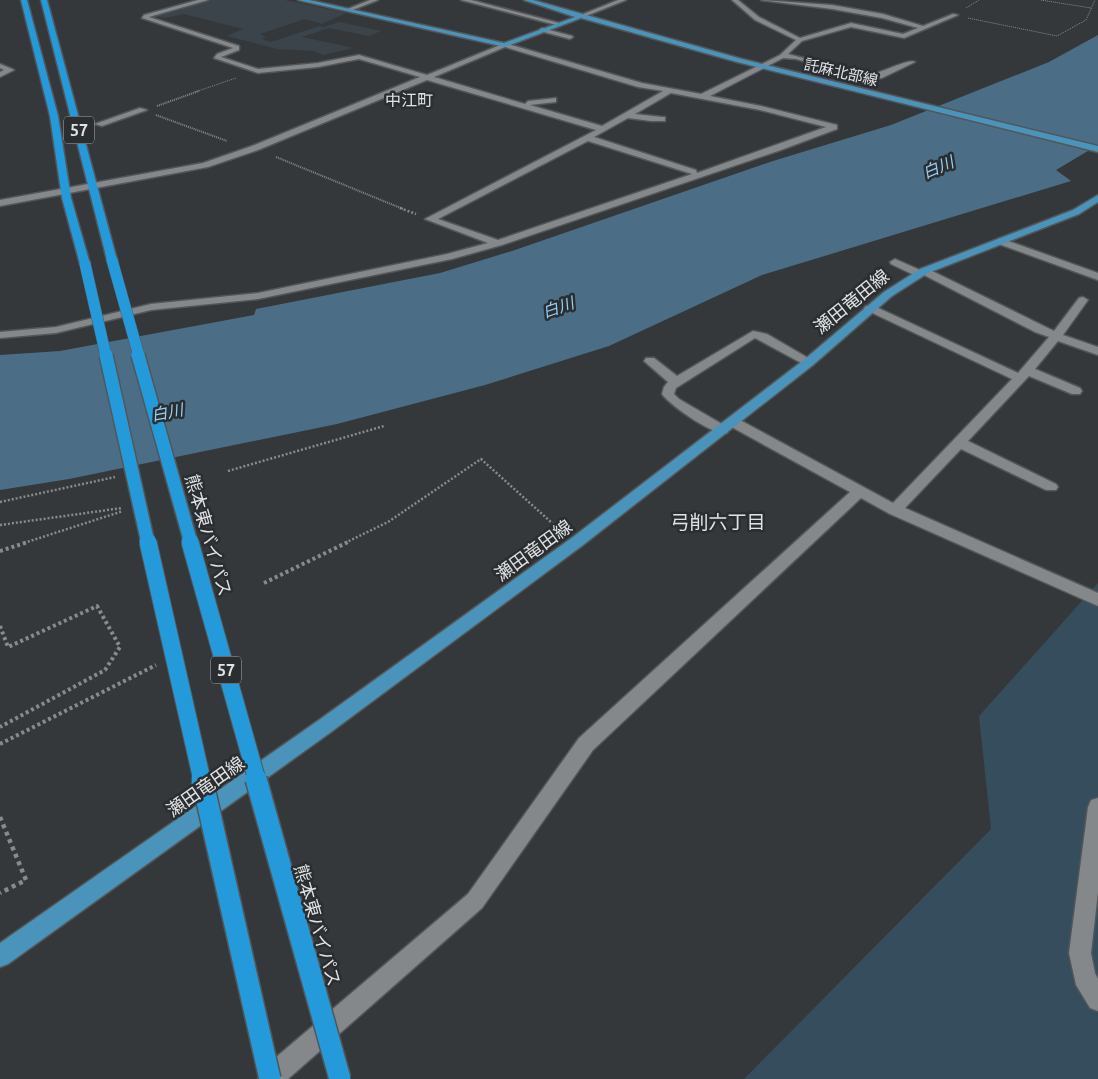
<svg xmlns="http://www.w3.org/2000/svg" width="1098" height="1079" font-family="Ubuntu,'Noto Sans JP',sans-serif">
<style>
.built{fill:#3b444a}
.green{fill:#354d5d}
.water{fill:#4b6e86}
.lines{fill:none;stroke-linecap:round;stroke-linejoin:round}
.minor-casing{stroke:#535658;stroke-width:3}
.major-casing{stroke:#535658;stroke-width:3}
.highway-casing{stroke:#535658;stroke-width:3}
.path-far4{stroke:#888b8d;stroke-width:1;stroke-dasharray:1 1;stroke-linecap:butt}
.path-far3{stroke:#888b8d;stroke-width:2;stroke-dasharray:1 1;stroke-linecap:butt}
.path-far2{stroke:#888b8d;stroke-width:2.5;stroke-dasharray:2 2;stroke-linecap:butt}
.path-far1{stroke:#888b8d;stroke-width:4;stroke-dasharray:3 3;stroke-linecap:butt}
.path{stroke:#888b8d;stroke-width:4.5;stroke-dasharray:4 4;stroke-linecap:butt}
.minor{fill:#84888b;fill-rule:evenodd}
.major{fill:#4a93ba;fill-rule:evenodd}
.highway{fill:#249ada;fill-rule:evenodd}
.highway-bridge-far3-casing{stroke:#535658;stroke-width:12;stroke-linecap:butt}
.highway-bridge-far2-casing{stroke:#535658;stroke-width:16;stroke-linecap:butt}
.highway-bridge-far1-casing{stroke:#535658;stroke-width:19;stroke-linecap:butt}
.highway-bridge-casing{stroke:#535658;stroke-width:24;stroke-linecap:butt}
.highway-bridge-far3{stroke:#249ada;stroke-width:11}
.highway-bridge-far2{stroke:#249ada;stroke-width:13}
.highway-bridge-far1{stroke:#249ada;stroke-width:17}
.highway-bridge{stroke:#249ada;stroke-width:21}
.labels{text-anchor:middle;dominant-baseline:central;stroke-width:5;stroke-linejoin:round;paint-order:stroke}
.far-street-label{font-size:15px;fill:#e0e2e4;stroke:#2b2e30}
.far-quarter-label{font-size:16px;fill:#dee2e6;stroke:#2b2e30}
.shield{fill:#2b2e30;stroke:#aaacae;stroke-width:1}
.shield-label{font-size:16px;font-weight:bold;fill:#e0e2e4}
.far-water-label{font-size:16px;font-style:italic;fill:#94d1fa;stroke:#2b2e30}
.street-label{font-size:18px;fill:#e0e2e4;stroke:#2b2e30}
.neighbourhood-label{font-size:19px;fill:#dee2e6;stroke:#2b2e30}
</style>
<rect width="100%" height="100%" fill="#35383b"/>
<path class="built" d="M 209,0 L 285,0 L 346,13 L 322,24 L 305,19 L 260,34 L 266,37 L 262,39 L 271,42 L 319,26 L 324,27 L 339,22 L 381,31 L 369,36 L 329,28 L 302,37 L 354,48 L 323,55 L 314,51 L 277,49 L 227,36 L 243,29 L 184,14 L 165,18 L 151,16 Z"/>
<path class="green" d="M 1098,583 L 1098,1079 L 744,1079 L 991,829 L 979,716 Z"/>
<path class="water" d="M 1098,35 L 1098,145 L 1056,170 L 1071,181 L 762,275 L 609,346 L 485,385 L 337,424 L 69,479 L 0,490 L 0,355 L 60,351 L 254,315 L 256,309 L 440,273 L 515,250 L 773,161 L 891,125 L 1049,62 Z"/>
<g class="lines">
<g class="minor-casing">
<path id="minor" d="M 198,0 L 208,0 L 149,17 L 239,46 L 239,50 L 221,57 L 258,69 L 318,63 L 359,55 L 427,75 L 505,43 L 642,83 L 701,94 L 780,55 L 796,40 L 755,20 L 732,0 L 738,0 L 759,17 L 800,38 L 851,23 L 903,34 L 918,28 L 882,18 L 832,9 L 761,0 L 832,5 L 883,14 L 923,26 L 953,14 L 958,15 L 904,38 L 851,27 L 802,41 L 788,54 L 868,75 C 880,74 909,58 915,62 L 882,78 L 868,79 L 796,59 L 783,58 L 710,96 L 761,106 L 837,125 L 837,129 L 781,150 L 502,245 L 452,259 L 258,299 L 151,310 L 56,333 L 0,338 L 0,332 L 56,327 L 151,304 L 258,293 L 447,254 L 488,243 L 425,219 L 596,130 L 427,80 L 258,150 L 208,167 L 0,206 L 0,200 L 203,163 L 252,146 L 420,77 L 359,59 L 318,67 L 258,73 L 214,58 L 217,54 L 233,48 L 142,18 L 144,15 ZM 505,47 L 638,87 L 663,91 L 602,126 L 530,105 L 556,102 L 556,98 L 528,101 L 525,104 L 434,77 ZM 671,93 L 760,110 L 826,127 L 697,173 L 696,170 L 594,137 L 628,118 L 651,121 L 665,121 L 665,117 L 662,117 L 635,114 ZM 588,141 L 692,174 L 498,240 L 438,219 Z
M 370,0 L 378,0 L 350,11 L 345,10 Z
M 461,0 L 471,0 L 563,24 L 560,26 Z
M 618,0 L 626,0 L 581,18 L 576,17 Z
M 542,28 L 572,36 L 573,37 L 570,39 L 540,31 L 539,30 Z
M 0,64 L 12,69 L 14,70 L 0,77 L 0,72 L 4,70 L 0,68 Z
M 140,108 L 147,110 L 102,126 L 95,124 Z
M 1000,238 L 1098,273 L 1098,280 L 996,243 L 995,241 Z
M 895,259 L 920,270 L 928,269 L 1054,331 L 1079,298 L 1083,297 L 1088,300 L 1063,335 L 1098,347 L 1098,355 L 1058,341 L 1035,369 L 1080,388 L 1082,391 L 1080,394 L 1072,394 L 1029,376 L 968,441 L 1056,484 L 1058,487 L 1056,490 L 1046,490 L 961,449 L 905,508 L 1098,593 L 1098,606 L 890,514 L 861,498 L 593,750 L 482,908 L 288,1079 L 258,1079 L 261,1070 L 468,894 L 579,738 L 850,492 L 728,425 L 726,422 L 728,419 L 738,419 L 893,503 L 1012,379 L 866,310 L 864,308 L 866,306 L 874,306 L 1018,373 L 1049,337 L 1035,332 L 924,275 L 916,276 L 891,264 L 890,262 Z
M 753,331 L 767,334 L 815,362 L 813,365 L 805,365 L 755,338 L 676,388 L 674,394 L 679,399 L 727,427 L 729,430 L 727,433 C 713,436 670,405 662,394 L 664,387 L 668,382 L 644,361 L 646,358 L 654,358 L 677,376 Z
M 1098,798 L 1098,892 L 1091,953 L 1095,973 L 1098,979 L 1098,1011 L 1090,1008 L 1076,985 L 1069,953 L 1088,807 L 1091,800 Z"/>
</g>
<g class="major-casing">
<path id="major" d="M 298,0 L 309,0 L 504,43 L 575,17 L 524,0 L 533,0 L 742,59 L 1098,146 L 1098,152 L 737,62 L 581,18 L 505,47 Z
M 1098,195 L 1098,202 L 1079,214 L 928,273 L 892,296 L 813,365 L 583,545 L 331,732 L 8,964 L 0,967 L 0,943 L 319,720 L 573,537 L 805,359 L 884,292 L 920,269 L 1073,210 Z"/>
</g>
<g class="highway-casing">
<path id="highway" d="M 21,0 L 27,0 L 58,116 L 71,198 L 90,264 L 85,267 L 80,264 L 62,198 L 50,116 Z
M 41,0 L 47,0 L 117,260 L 116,262 L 108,262 L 107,260 Z"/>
</g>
<path class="path-far4" d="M 1041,0 L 1091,8
M 966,8 L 979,0
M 968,18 L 1057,36 L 1086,20 L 1095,0
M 195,92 L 236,78"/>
<path class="path-far3" d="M 157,106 L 199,91
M 156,115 L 227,141
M 276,157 L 403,209"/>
<path class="path-far2" d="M 400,208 L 416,214
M 228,471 L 384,426
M 0,502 L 115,477
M 0,525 L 122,508
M 24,543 L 123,511
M 345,543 L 388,522 L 481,459 L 562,532"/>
<path class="path-far1" d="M 0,551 L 28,542
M 264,583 L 348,542
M 0,626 L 8,647 L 97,606 L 120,647 L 105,670 L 0,727
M 0,744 L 156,665"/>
<path class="path" d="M 0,817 L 26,880 L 0,893"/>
<use href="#minor" class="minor"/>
<use href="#major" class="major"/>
<use href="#highway" class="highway"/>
<g class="highway-bridge-far3-casing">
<path id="highway-bridge-far3" d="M 112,260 L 139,356
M 85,264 L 106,356"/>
</g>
<g class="highway-bridge-far2-casing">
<path id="highway-bridge-far2" d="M 106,355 L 148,543
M 138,355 L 191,543"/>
</g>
<g class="highway-bridge-far1-casing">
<path id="highway-bridge-far1" d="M 148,542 L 202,780
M 190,542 L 257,780"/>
</g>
<g class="highway-bridge-casing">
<path id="highway-bridge" d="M 202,779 L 270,1079
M 256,779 L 340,1079"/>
</g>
<use href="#highway-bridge-far3" class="highway-bridge-far3"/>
<use href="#highway-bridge-far2" class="highway-bridge-far2"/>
<use href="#highway-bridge-far1" class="highway-bridge-far1"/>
<use href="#highway-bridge" class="highway-bridge"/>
</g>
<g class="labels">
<g class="far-street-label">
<text transform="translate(841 72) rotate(13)">託麻北部線</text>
</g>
<g class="far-quarter-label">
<text x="409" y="100">中江町</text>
</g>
<g class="shield">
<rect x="64" y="116.5" width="30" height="27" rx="4"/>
<rect x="211" y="656.5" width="30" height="27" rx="4"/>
</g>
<g class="shield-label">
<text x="79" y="130">57</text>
<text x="226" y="670">57</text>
</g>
<g class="far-water-label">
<text transform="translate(938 167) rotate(-23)">白川</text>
<text transform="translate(558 307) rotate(-19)">白川</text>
<text transform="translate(167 412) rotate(-11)">白川</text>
</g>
<g class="street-label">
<text transform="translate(851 301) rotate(-39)">瀬田竜田線</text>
<text transform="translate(209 535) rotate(74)">熊本東バイパス</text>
<text transform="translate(533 550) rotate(-36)">瀬田竜田線</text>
<text transform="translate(205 786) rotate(-35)">瀬田竜田線</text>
<text transform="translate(318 925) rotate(74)">熊本東バイパス</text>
</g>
<g class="neighbourhood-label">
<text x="718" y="522">弓削六丁目</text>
</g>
</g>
</svg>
